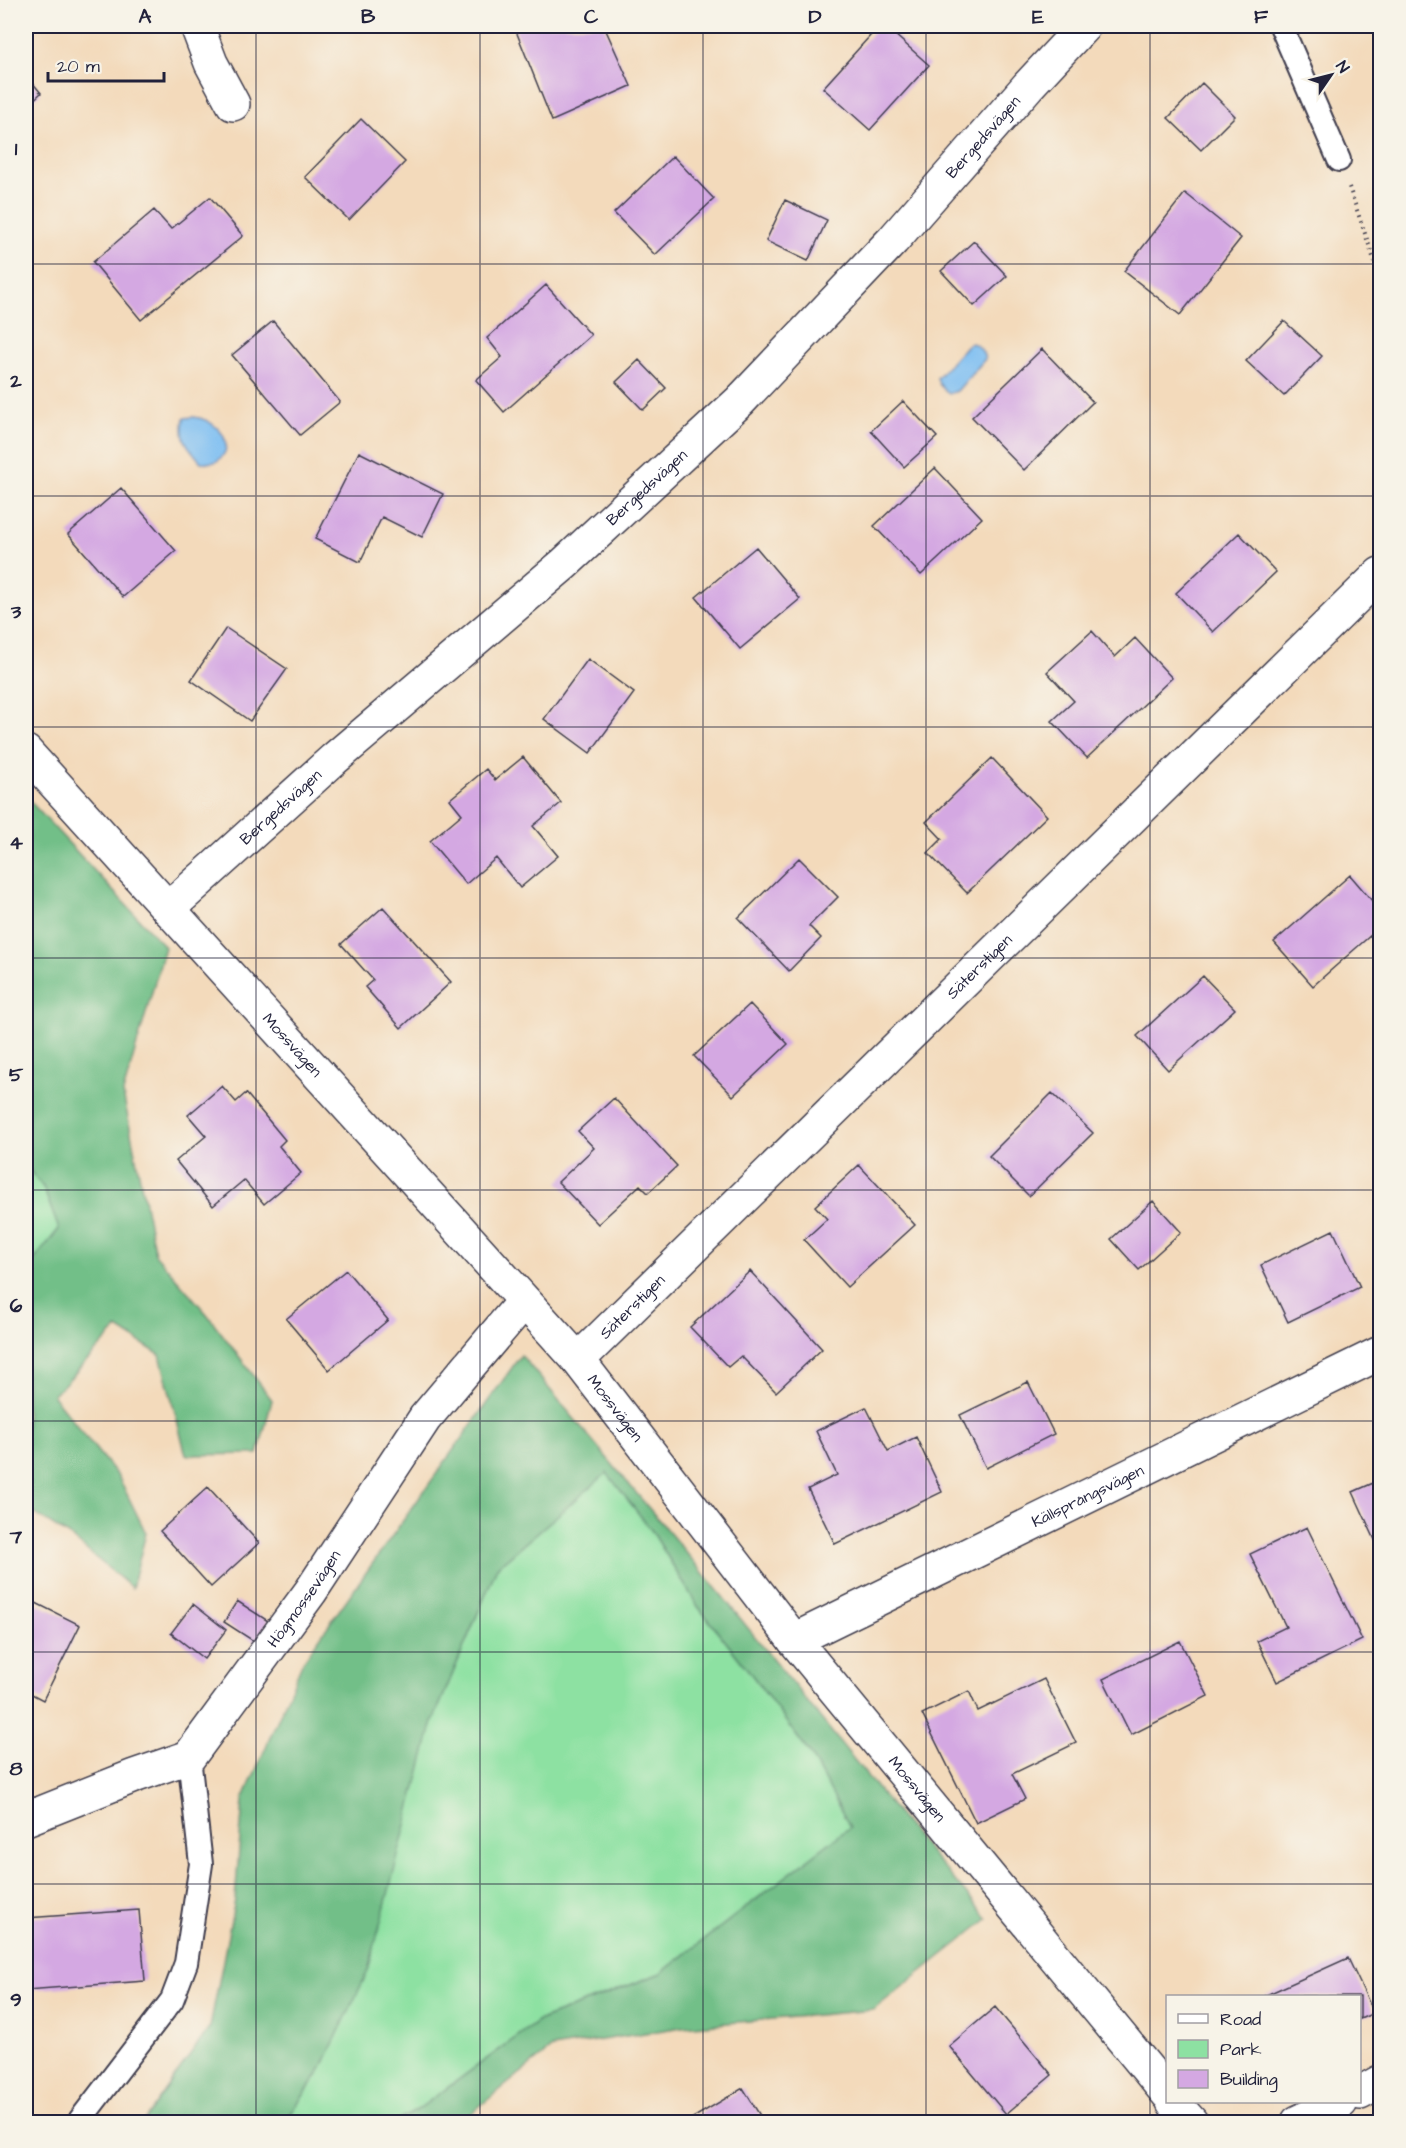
<svg xmlns="http://www.w3.org/2000/svg" width="1406" height="2148" font-family="'Architects Daughter',sans-serif">
<style>
.green{fill:#8de1a2;stroke:#58826e;stroke-width:1.5}
.forest{fill:#72bf88;stroke:#4a7062;stroke-width:1.5}
.water{fill:#7dbef2;stroke:#507096;stroke-width:1.5}
.building{fill:#d4a8e2}
.lines{fill:none;stroke-linecap:round;stroke-linejoin:round}
.service-casing{stroke:#413e4e;stroke-width:26}
.minor-casing{stroke:#413e4e;stroke-width:36}
.path{stroke:#413e4e;stroke-width:4;stroke-dasharray:1.5 4.5;stroke-linecap:butt}
.service{stroke:#fff;stroke-width:22}
.minor{stroke:#fff;stroke-width:33}
.grid{fill:none;stroke:#22223b;stroke-width:1.5;stroke-opacity:0.55}
.labels{text-anchor:middle;dominant-baseline:central;stroke-width:4.5;stroke-linejoin:round;paint-order:stroke}
.street-label{font-size:16px;fill:#22223b;stroke:#f7f3e8}
.neatline{fill:none;stroke:#22223b;stroke-width:2}
.grid-label{font-size:20px;text-anchor:middle;font-weight:bold;fill:#22223b}
</style>
<rect width="100%" height="100%" fill="#f7f3e8"/>
<filter id="ink" filterUnits="userSpaceOnUse"><feTurbulence type="fractalNoise" baseFrequency=".0167" numOctaves="2"/><feDisplacementMap in="SourceGraphic" scale="12" xChannelSelector="R" yChannelSelector="G"/><feConvolveMatrix kernelMatrix="1 2 1 2 8 2 1 2 1" color-interpolation-filters="sRGB"/></filter>
<filter id="wash" filterUnits="userSpaceOnUse"><feTurbulence type="fractalNoise" baseFrequency=".008" numOctaves="4" result="noise"/><feDisplacementMap in="SourceGraphic" scale="24" xChannelSelector="R" yChannelSelector="G"/><feGaussianBlur stdDeviation="1.35" result="paint"/><feColorMatrix in="noise" values="0 0 0 0 0 0 0 0 0 0 0 0 0 0 0 0 0 1.4 0 .05"/><feComposite in="paint" operator="in"/></filter>
<g filter="url(#wash)">
<rect width="100%" height="100%" fill="#f3dabb"/>
<path class="green" d="M 26,1166 L 43,1187 L 59,1229 L 26,1270 Z
M 607,1472 L 652,1531 L 697,1605 L 752,1675 L 810,1754 L 850,1827 L 661,1973 L 540,2020 L 417,2110 L 396,2122 L 285,2122 L 319,2073 L 433,1721 L 497,1567 Z"/>
<path class="forest" d="M 26,797 L 165,947 L 123,1093 L 155,1254 L 207,1314 L 272,1400 L 258,1454 L 186,1455 L 160,1355 L 118,1328 L 53,1396 L 119,1478 L 146,1533 L 132,1588 L 71,1537 L 26,1508 L 26,1270 L 59,1229 L 43,1187 L 26,1166 Z
M 521,1355 L 719,1592 L 909,1828 L 988,1919 L 873,2010 L 682,2027 L 552,2048 L 460,2122 L 396,2122 L 417,2110 L 540,2020 L 661,1973 L 850,1827 L 810,1754 L 752,1675 L 697,1605 L 652,1531 L 607,1473 L 497,1567 L 433,1721 L 368,1971 L 319,2073 L 285,2122 L 143,2122 L 210,2027 L 235,1900 L 243,1800 L 303,1661 Z"/>
<path class="water" d="M 972,343 C 980,346 983,351 985,359 L 957,391 L 949,394 L 939,384 L 937,378 L 967,345 Z
M 194,417 C 210,419 230,433 225,452 C 223,456 220,460 215,462 C 211,463 205,462 201,462 C 187,445 180,441 184,418 Z"/>
<g id="blocks">
<path class="building" d="M 514,26 L 604,26 L 631,86 L 552,121 Z
M 879,26 L 885,26 L 929,65 L 870,130 L 823,88 Z
M 26,75 L 41,93 L 26,107 Z
M 1202,83 L 1235,116 L 1201,150 L 1168,118 Z
M 361,119 L 405,162 L 349,220 L 305,177 Z
M 673,156 L 714,199 L 655,255 L 614,213 Z
M 1185,193 L 1241,238 L 1180,315 L 1124,271 Z
M 210,197 L 243,236 L 141,320 L 93,262 L 154,210 L 171,229 Z
M 785,200 L 827,220 L 808,261 L 766,241 Z
M 974,241 L 1007,276 L 974,306 L 941,271 Z
M 546,285 L 591,335 L 504,412 L 476,380 L 502,357 L 487,338 Z
M 273,321 L 340,402 L 300,435 L 232,355 Z
M 1284,321 L 1322,356 L 1284,396 L 1246,361 Z
M 1042,349 L 1093,402 L 1024,470 L 972,417 Z
M 639,360 L 666,388 L 643,410 L 616,382 Z
M 903,401 L 937,437 L 904,467 L 871,431 Z
M 359,452 L 443,494 L 422,537 L 382,517 L 360,562 L 315,539 Z
M 935,468 L 982,518 L 921,575 L 874,526 Z
M 121,488 L 176,551 L 123,597 L 68,534 Z
M 1239,533 L 1276,572 L 1213,632 L 1176,593 Z
M 756,547 L 800,599 L 740,649 L 696,597 Z
M 226,628 L 287,669 L 250,721 L 191,680 Z
M 1092,631 L 1115,657 L 1135,638 L 1172,678 L 1087,758 L 1052,721 L 1074,701 L 1047,672 Z
M 588,659 L 634,693 L 590,753 L 544,719 Z
M 523,757 L 561,803 L 533,826 L 558,856 L 520,888 L 496,858 L 466,884 L 430,841 L 462,814 L 450,799 L 486,769 L 495,780 Z
M 992,758 L 1047,816 L 967,893 L 928,853 L 942,839 L 926,822 Z
M 799,858 L 838,897 L 809,926 L 821,938 L 789,971 L 738,918 Z
M 1350,875 L 1380,910 L 1380,927 L 1313,986 L 1274,942 Z
M 383,907 L 451,982 L 401,1028 L 365,987 L 373,980 L 341,944 Z
M 1203,976 L 1235,1009 L 1168,1070 L 1137,1036 Z
M 750,1004 L 788,1044 L 733,1096 L 694,1056 Z
M 222,1086 L 236,1102 L 246,1093 L 285,1140 L 279,1146 L 301,1173 L 264,1204 L 244,1180 L 213,1206 L 176,1161 L 206,1136 L 188,1115 Z
M 1052,1093 L 1093,1133 L 1029,1196 L 989,1156 Z
M 614,1098 L 677,1166 L 648,1193 L 640,1185 L 598,1224 L 558,1182 L 594,1148 L 578,1131 Z
M 859,1165 L 915,1225 L 847,1287 L 804,1240 L 827,1219 L 815,1206 Z
M 1153,1201 L 1181,1232 L 1139,1270 L 1111,1239 Z
M 1333,1230 L 1360,1287 L 1288,1322 L 1261,1265 Z
M 346,1270 L 388,1320 L 329,1370 L 286,1319 Z
M 750,1271 L 822,1349 L 776,1392 L 741,1356 L 728,1367 L 690,1327 Z
M 1028,1382 L 1054,1434 L 986,1468 L 960,1415 Z
M 866,1407 L 888,1451 L 916,1437 L 942,1492 L 835,1544 L 808,1489 L 837,1475 L 816,1431 Z
M 1380,1480 L 1380,1540 L 1376,1542 L 1353,1492 Z
M 208,1487 L 259,1543 L 211,1587 L 160,1531 Z
M 1307,1527 L 1362,1640 L 1277,1682 L 1257,1641 L 1286,1627 L 1250,1554 Z
M 26,1598 L 80,1625 L 43,1700 L 26,1691 Z
M 237,1601 L 268,1621 L 255,1642 L 224,1622 Z
M 193,1604 L 226,1630 L 204,1659 L 171,1633 Z
M 1180,1641 L 1208,1696 L 1131,1735 L 1103,1679 Z
M 1044,1679 L 1076,1743 L 1012,1774 L 1025,1799 L 976,1823 L 922,1714 L 969,1691 L 978,1711 Z
M 139,1910 L 145,1981 L 26,1990 L 26,1918 Z
M 1348,1958 L 1374,2013 L 1360,2019 L 1360,1996 L 1264,1996 Z
M 995,2007 L 1052,2075 L 1006,2114 L 949,2046 Z
M 743,2088 L 764,2122 L 686,2122 Z"/>
</g>
</g>
<g filter="url(#ink)">
<use href="#blocks" fill-opacity="0" stroke="#413e4e" stroke-width="1.5"/>
<g class="lines">
<g class="service-casing">
<path id="service" d="M 1281,26 L 1339,160
M 80,2120 L 172,2000 L 186,1963 L 201,1864 L 189,1757"/>
</g>
<g class="minor-casing">
<g id="minor">
<path d="M 197,26 L 211,63 L 233,104"/>
<path id="s1" d="M 26,752 L 578,1360 L 794,1640 L 1168,2094"/>
<path id="s2" d="M 168,909 L 334,759 L 564,564 L 740,401 L 893,240 L 1028,86 L 1084,26"/>
<path id="s3" d="M 578,1360 L 1380,574"/>
<path id="s4" d="M 794,1640 L 1380,1353"/>
<path id="s5" d="M 26,1819 L 134,1776 L 189,1757 L 311,1591 L 425,1418 L 524,1301"/>
<path d="M 1360,2093 L 1380,2082"/>
<path d="M 1173,2102 L 1191,2122"/>
<path d="M 1298,2122 L 1341,2102"/>
</g>
</g>
<path class="path" d="M 1349,187 L 1380,277"/>
<use href="#service" class="service"/>
<use href="#minor" class="minor"/>
</g>
</g>
<path class="grid" d="M 256,26 L 256,2122M 480,26 L 480,2122M 703,26 L 703,2122M 926,26 L 926,2122M 1150,26 L 1150,2122M 26,264 L 1380,264M 26,496 L 1380,496M 26,727 L 1380,727M 26,958 L 1380,958M 26,1190 L 1380,1190M 26,1421 L 1380,1421M 26,1652 L 1380,1652M 26,1884 L 1380,1884"/>
<g class="labels">
<g class="street-label">
<text stroke="none"><textPath href="#s2" startOffset="1124">Bergedsvägen</textPath></text>
<text stroke="none"><textPath href="#s2" startOffset="638">Bergedsvägen</textPath></text>
<text stroke="none"><textPath href="#s2" startOffset="152">Bergedsvägen</textPath></text>
<text stroke="none"><textPath href="#s3" startOffset="562">Säterstigen</textPath></text>
<text stroke="none"><textPath href="#s1" startOffset="396">Mossvägen</textPath></text>
<text stroke="none"><textPath href="#s3" startOffset="76">Säterstigen</textPath></text>
<text stroke="none"><textPath href="#s1" startOffset="882">Mossvägen</textPath></text>
<text stroke="none"><textPath href="#s4" startOffset="327">Källsprångsvägen</textPath></text>
<text stroke="none"><textPath href="#s5" startOffset="370">Högmossevägen</textPath></text>
<text stroke="none"><textPath href="#s1" startOffset="1368">Mossvägen</textPath></text>
</g>
</g>
<rect width="1406" height="2148" fill="none" stroke="#f7f3e8" stroke-width="66"/>
<rect x="1166" y="1995" width="195" height="108" fill="#f7f3e8" stroke="#a29fa3" stroke-width="1.5"/>
<rect x="1178" y="2014" width="30" height="9" fill="#ffffff" stroke="#a29fa3" stroke-width="1.5"/>
<text x="1220" y="2025" font-size="18" fill="#22223b">Road</text>
<rect x="1178" y="2040" width="30" height="18" fill="#8de1a2" stroke="#a29fa3" stroke-width="1.5"/>
<text x="1220" y="2055" font-size="18" fill="#22223b">Park</text>
<rect x="1178" y="2070" width="30" height="18" fill="#d4a8e2" stroke="#a29fa3" stroke-width="1.5"/>
<text x="1220" y="2085" font-size="18" fill="#22223b">Building</text>
<g transform="translate(1331 75) rotate(55)" stroke="#f7f3e8" stroke-width="4.5" paint-order="stroke">
<path d="M0-4.5L10 22L0 15L-10 22Z" fill="#22223b"/>
<text y="-9" font-size="16" font-weight="bold" text-anchor="middle" fill="#22223b">N</text>
</g>
<path d="M48 72v9h116v-9" fill="none" stroke="#22223b" stroke-width="3"/>
<text x="57" y="72" font-size="18" fill="#22223b" stroke="#f7f3e8" stroke-width="4.5" paint-order="stroke">20 m</text>
<rect x="33" y="33" width="1340" height="2082" class="neatline"/>
<g class="grid-label">
<text x="145" y="23">A</text>
<text x="368" y="23">B</text>
<text x="591" y="23">C</text>
<text x="815" y="23">D</text>
<text x="1038" y="23">E</text>
<text x="1261" y="23">F</text>
<text x="16" y="155">1</text>
<text x="16" y="387">2</text>
<text x="16" y="618">3</text>
<text x="16" y="849">4</text>
<text x="16" y="1081">5</text>
<text x="16" y="1312">6</text>
<text x="16" y="1543">7</text>
<text x="16" y="1775">8</text>
<text x="16" y="2006">9</text>
</g>
</svg>
